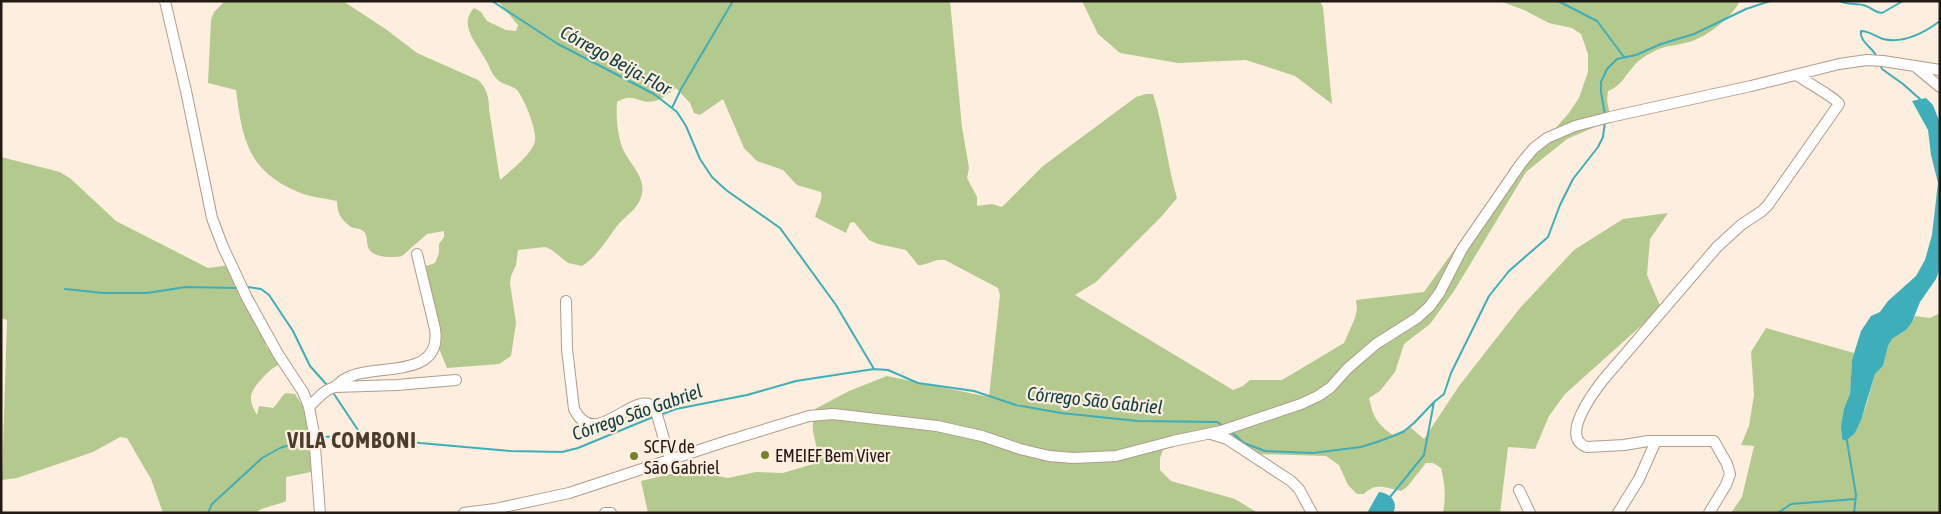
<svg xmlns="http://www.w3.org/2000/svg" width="1941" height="514" font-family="'Asap Condensed',sans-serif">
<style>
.green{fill:#b4c98e}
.water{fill:#3eaeba}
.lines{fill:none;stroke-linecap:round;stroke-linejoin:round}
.stream{stroke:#3eaeba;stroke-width:2}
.minor-casing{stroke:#af9d8c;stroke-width:12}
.minor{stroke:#fff;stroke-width:10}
.poi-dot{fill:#77822f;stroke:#fdeedf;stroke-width:2}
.labels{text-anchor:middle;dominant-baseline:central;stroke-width:4.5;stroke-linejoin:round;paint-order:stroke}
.poi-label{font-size:18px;fill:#211a14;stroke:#fdeedf;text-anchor:start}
.water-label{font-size:19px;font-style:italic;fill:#0b3f44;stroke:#fdeedf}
.district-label{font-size:22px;font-weight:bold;letter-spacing:1px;fill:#4b3c2d;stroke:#fdeedf}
</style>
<rect width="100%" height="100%" fill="#fdeedf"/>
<path class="green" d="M 225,1 L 343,1 L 387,30 L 417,53 L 478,80 C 487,88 489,97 489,109 L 500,180 C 509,172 534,153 535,140 C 537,130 524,98 517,90 C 512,85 502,85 497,79 C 492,75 490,68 487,62 C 479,46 457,25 474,8 L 481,12 L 487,21 L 506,30 L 516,31 L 518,25 L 498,1 L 950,1 L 962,127 L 969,168 L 967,178 L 977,197 L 977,206 L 992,204 L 1002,207 L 1043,166 L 1136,97 L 1146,94 L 1153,94 C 1164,128 1167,164 1177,198 L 1161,217 L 1096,282 L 1075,295 L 1233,390 L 1243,386 L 1250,380 L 1282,380 L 1344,343 L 1355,318 L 1357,309 L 1356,300 L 1424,292 L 1522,155 L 1534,152 L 1569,113 L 1579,98 L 1588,72 L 1588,54 L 1581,34 L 1572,28 L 1549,23 L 1524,10 L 1500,1 L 1740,1 C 1731,18 1707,37 1689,42 C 1676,46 1663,45 1651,53 C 1645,56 1637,61 1633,67 C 1624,77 1621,86 1608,91 L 1607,100 L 1611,120 L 1567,139 L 1526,172 L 1454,291 L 1430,324 L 1404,344 L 1395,372 L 1380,391 L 1369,398 C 1373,417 1377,424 1393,435 L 1410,427 L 1424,439 L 1459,386 L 1520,308 L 1574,250 L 1623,219 L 1668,213 L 1650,239 L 1647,275 L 1661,308 L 1565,394 L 1549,416 L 1535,449 L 1508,447 L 1500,513 L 1443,513 C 1446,497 1445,484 1441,468 L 1433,463 L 1426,463 L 1407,487 L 1401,491 C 1386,488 1376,482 1364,494 L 1357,494 L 1348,485 L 1339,465 L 1326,456 L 1259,454 L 1224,436 L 1190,441 L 1163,450 L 1160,458 L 1160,470 L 1171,481 L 1235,499 L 1258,513 L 648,513 L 641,481 L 692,469 L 696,472 L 728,478 L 756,472 L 783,473 L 813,464 C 820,452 815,443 813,431 C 812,423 814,416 815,409 L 849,391 L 887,376 L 989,397 L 1000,295 L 998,288 L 945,260 C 935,258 928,265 918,265 L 906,250 L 878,244 L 869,240 L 854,222 L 850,223 L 846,233 L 815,217 C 817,208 823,201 821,192 L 797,185 L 783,170 L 757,161 L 744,148 L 723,99 L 700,115 L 694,113 L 690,103 L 676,88 C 670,92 662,100 655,101 C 639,105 634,91 617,102 C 616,117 617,130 621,144 C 627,164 650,177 640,200 C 635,211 624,217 617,226 C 607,239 597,257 582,266 L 568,263 L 552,250 L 545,247 L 518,250 L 516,265 L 511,276 L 510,283 L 516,323 L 511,356 L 499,364 L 447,368 L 438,346 L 423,270 L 426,266 L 435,263 L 439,253 L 439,244 L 444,237 L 444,231 L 427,234 L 402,256 C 394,258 374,258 369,249 C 366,244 368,238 365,233 C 362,228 356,229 351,227 C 341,220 337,213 337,201 C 324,198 308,197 296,191 C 247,170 242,137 236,90 L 208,83 L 211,20 L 214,12 Z
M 1082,1 L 1320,1 L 1323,7 L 1332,104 L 1295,76 L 1246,60 L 1178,63 L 1120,53 L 1098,34 Z
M 1,157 L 60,172 L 71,179 L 116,221 L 208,268 L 231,265 L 265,326 L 264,339 L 266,346 L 280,364 C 270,369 266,374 259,382 C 248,394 249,402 257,415 L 259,406 L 273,408 C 279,403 280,397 286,393 L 295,394 L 309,416 L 312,440 L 311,472 L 286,477 L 286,501 C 276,506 263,506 256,513 L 163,513 L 151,479 L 127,438 L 120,437 L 93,452 L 17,478 L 2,480 L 7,320 L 1,318 Z
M 1940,313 L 1940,513 L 1731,513 L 1742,497 L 1754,446 L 1741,445 L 1749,426 L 1754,395 L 1751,352 L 1766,328 L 1854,353 C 1850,365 1852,379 1850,392 C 1849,408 1839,422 1842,439 L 1855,433 L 1866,406 L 1875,374 L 1883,366 L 1888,346 L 1892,339 L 1906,330 L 1915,316 L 1930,318 Z"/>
<path class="water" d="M 1926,98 L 1933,105 L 1940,123 L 1940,268 L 1936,279 L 1920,302 L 1912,322 L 1906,330 L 1892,339 L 1888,346 L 1883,366 L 1875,374 L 1861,420 L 1855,433 L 1846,441 L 1842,439 L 1841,427 L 1844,409 L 1850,394 L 1852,360 L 1861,331 L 1871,316 L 1880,312 L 1888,301 L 1916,276 L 1925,260 L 1932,235 L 1938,183 L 1931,155 L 1928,130 L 1912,101 Z
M 1379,492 C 1390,493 1399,502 1393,513 L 1367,513 Z"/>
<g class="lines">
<path class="stream" d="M 492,1 L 558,44 L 654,94 L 677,112 L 686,126 L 700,159 L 712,177 L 726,190 L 780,228 L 836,305 L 874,369
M 1558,1 L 1597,21 L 1624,57
M 1840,1 C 1848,6 1858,2 1866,6 C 1872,8 1874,12 1882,13 L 1903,1
M 1876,55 C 1871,47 1859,40 1861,31 C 1869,31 1875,36 1883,39 C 1904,44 1924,33 1940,21
M 1880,64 L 1882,69 L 1903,84 L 1921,100
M 672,108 L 681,89 L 733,1
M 1605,115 L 1601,92 L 1601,82 L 1607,69 L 1617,59 L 1636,55 L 1661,44 L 1694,34 L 1746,9 L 1770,1
M 248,287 L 261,289 L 269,295 L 293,331 L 310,366 L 327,385
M 65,289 L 103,293 L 147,293 L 186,287 L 236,288
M 334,394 L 362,436
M 660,415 L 676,409 L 747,395 L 796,381 L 874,369 L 888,370 L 918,383 L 974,391 L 1016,405 L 1061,413 L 1138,421 L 1217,422 L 1222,425
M 1230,431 L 1244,443 L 1265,451 L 1313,453 L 1361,447 L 1380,441 L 1403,432 L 1414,423 L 1434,402 L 1444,394 L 1451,373 L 1489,296 L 1509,271 L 1548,237 L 1560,205 L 1573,179 L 1598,147 L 1603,137 L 1605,122
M 318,437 L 362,436 L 420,443 L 511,451 L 562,452 L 578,448 L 653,417
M 1847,441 L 1856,495 L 1854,513
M 1390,497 L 1424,455 L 1434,402
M 208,513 L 212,504 L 262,458 L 280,448 L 311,438
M 1778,513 L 1791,504 L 1855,499"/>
<g class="minor-casing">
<path id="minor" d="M 165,1 L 186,91 L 212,218 L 223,247 L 247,298 L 278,354 L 303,392 L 309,407 L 314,434 L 320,513
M 1917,68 L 1940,87
M 566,301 L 567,349 L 574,409 C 596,453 635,386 655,408 L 670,460
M 335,387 L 397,385 L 456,380
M 309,407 C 314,402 320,395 326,391 C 329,389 333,388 336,386 C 339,384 342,380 345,379 C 373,362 443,381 435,329 L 417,254
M 1211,434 L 1227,439 L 1291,481 L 1299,489 L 1312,513
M 1519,490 L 1530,513
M 464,513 L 495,509 L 569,493 L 727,441 L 809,416 L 833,414 L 937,426 L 982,436 L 1020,449 L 1049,456 L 1074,458 L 1116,456 L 1173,441 L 1221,431 L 1301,404 L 1318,396 L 1330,388 L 1348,368 L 1376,344 L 1417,318 L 1430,306 L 1440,292 L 1462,249 L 1522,162 L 1534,148 L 1547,138 L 1575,126 L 1610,117 L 1751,86 L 1839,64 L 1867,60 L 1883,61 L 1940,70
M 605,513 L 611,513
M 1618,513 L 1639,479 L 1656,441
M 1709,513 L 1726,485 L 1730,474 L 1727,464 L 1714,441 L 1648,441 L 1624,445 L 1587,447 C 1559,438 1593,393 1603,380 L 1717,247 L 1741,225 L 1762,211 L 1768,205 L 1839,104 C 1836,98 1806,82 1797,75"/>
</g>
<use href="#minor" class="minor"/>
</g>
<g class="poi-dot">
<circle cx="765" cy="455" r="5"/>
<circle cx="634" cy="456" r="5"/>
</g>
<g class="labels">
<g class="poi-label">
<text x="644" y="446">SCFV de<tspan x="644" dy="21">São Gabriel</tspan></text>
<text x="775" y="455">EMEIEF Bem Viver</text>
</g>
<g class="water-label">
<text transform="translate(616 60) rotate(29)">Córrego Beija-Flor</text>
<text transform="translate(1095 400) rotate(6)">Córrego São Gabriel</text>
<text transform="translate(637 412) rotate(-19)">Córrego São Gabriel</text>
</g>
<g class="district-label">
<text x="352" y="440">VILA COMBONI</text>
</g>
</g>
<rect width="1941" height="514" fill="none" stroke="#211a14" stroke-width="5"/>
</svg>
